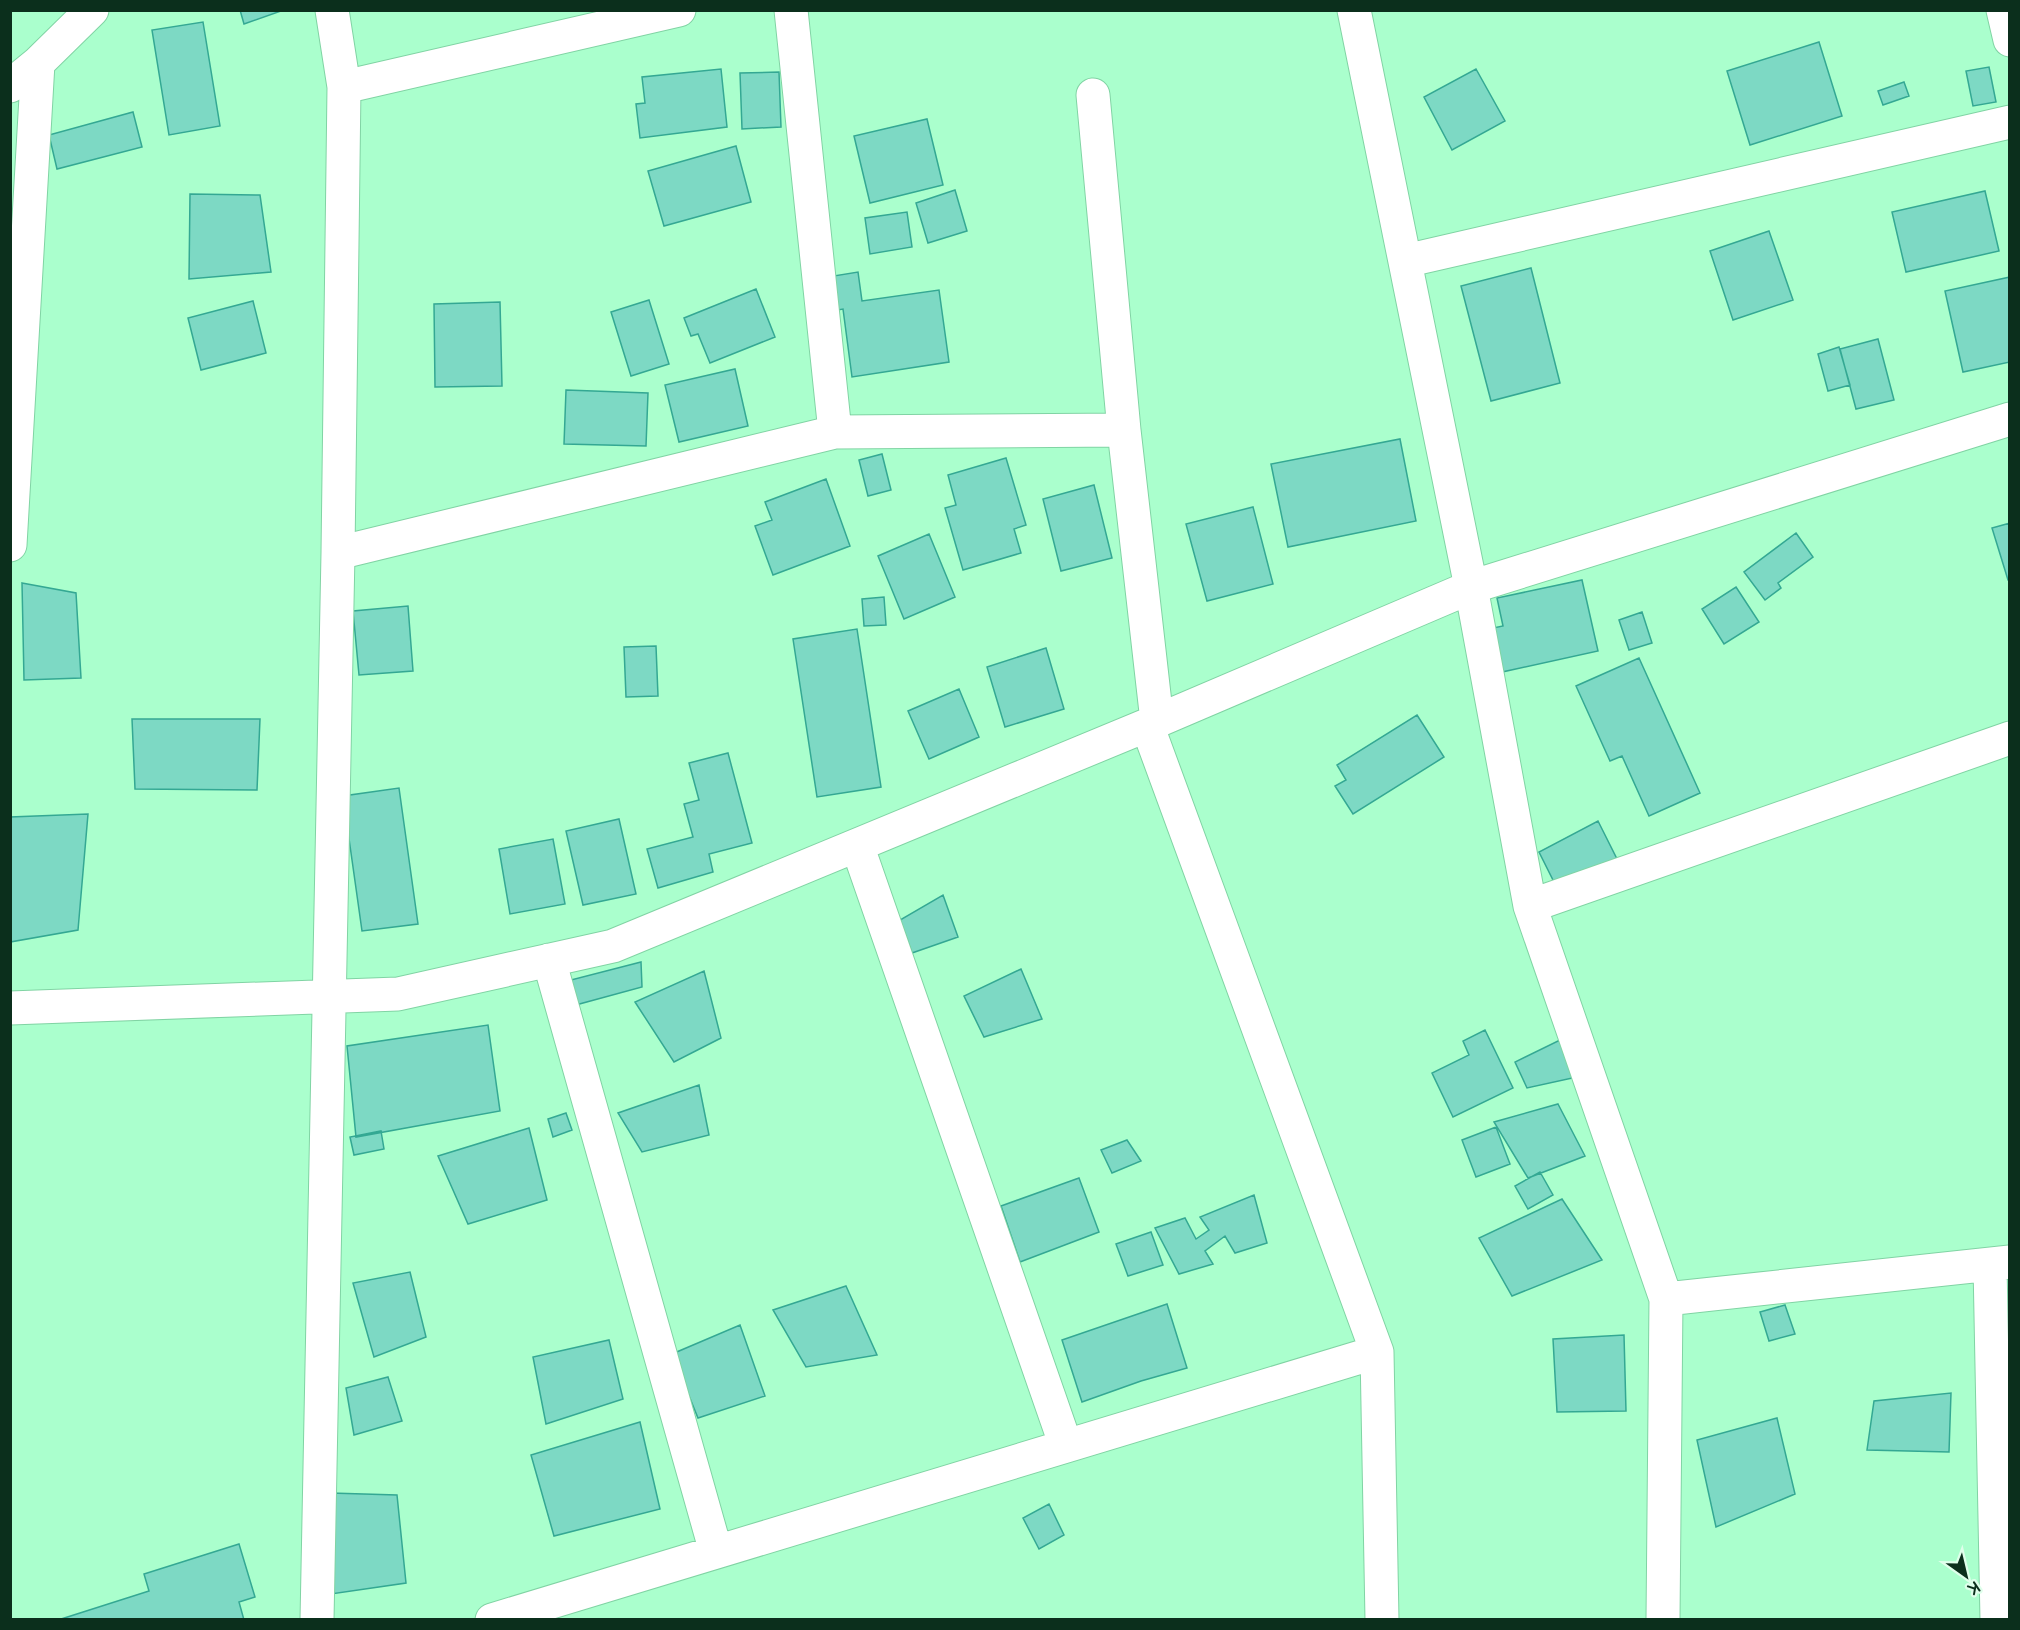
<svg xmlns="http://www.w3.org/2000/svg" width="2020" height="1630" font-family="'Varela Round',sans-serif">
<style>
.building{fill:#7dd9c4;stroke:#34a893;stroke-width:1.5}
.lines{fill:none;stroke-linecap:round;stroke-linejoin:round}
.minor-casing{stroke:#81d4a4;stroke-width:35}
.minor{stroke:#fff;stroke-width:33}
</style>
<rect width="100%" height="100%" fill="#aaffcd"/>
<path class="building" d="M 240,10 L 281,10 L 281,11 L 244,24 Z
M 203,22 L 220,126 L 169,135 L 152,30 Z
M 1819,42 L 1842,116 L 1750,145 L 1727,71 Z
M 1989,67 L 1996,102 L 1973,106 L 1966,71 Z
M 721,69 L 727,127 L 640,138 L 636,104 L 645,103 L 642,77 Z
M 1476,69 L 1505,121 L 1452,150 L 1424,97 Z
M 779,72 L 781,127 L 742,129 L 740,73 Z
M 1904,82 L 1909,96 L 1883,105 L 1878,91 Z
M 133,112 L 142,147 L 57,169 L 49,135 Z
M 927,119 L 943,185 L 870,203 L 854,136 Z
M 736,146 L 751,202 L 664,226 L 648,171 Z
M 955,190 L 967,231 L 928,243 L 916,203 Z
M 1985,191 L 1999,251 L 1906,272 L 1892,212 Z
M 190,194 L 260,195 L 271,272 L 189,279 Z
M 907,212 L 912,247 L 870,254 L 865,218 Z
M 1769,231 L 1793,300 L 1733,320 L 1710,251 Z
M 1531,268 L 1560,383 L 1491,401 L 1461,286 Z
M 858,272 L 862,301 L 939,290 L 949,362 L 852,377 L 843,309 L 826,312 L 821,278 Z
M 2010,277 L 2010,362 L 1963,372 L 1945,291 Z
M 756,289 L 775,337 L 710,363 L 698,334 L 691,336 L 684,318 Z
M 649,300 L 669,364 L 631,376 L 611,312 Z
M 253,301 L 266,353 L 201,370 L 188,318 Z
M 500,302 L 502,386 L 435,387 L 434,304 Z
M 1878,339 L 1894,400 L 1856,409 L 1840,349 Z
M 1839,347 L 1850,385 L 1828,391 L 1818,354 Z
M 735,369 L 748,426 L 679,442 L 665,385 Z
M 566,390 L 648,393 L 646,446 L 564,444 Z
M 1400,439 L 1416,521 L 1288,547 L 1271,464 Z
M 882,454 L 891,490 L 868,496 L 859,460 Z
M 1006,458 L 1026,525 L 1014,529 L 1021,553 L 963,570 L 945,508 L 956,505 L 948,475 Z
M 826,479 L 850,546 L 773,575 L 755,526 L 772,520 L 765,502 Z
M 1094,485 L 1112,558 L 1061,571 L 1043,499 Z
M 1253,507 L 1273,584 L 1207,601 L 1186,524 Z
M 2010,523 L 2010,580 L 2008,580 L 1992,528 Z
M 1796,533 L 1813,557 L 1778,583 L 1781,588 L 1765,600 L 1744,572 Z
M 929,534 L 955,597 L 904,619 L 878,556 Z
M 1582,580 L 1598,651 L 1502,672 L 1493,628 L 1503,626 L 1497,598 Z
M 22,583 L 76,593 L 81,678 L 24,680 Z
M 1736,587 L 1759,622 L 1724,644 L 1702,609 Z
M 884,597 L 886,625 L 864,626 L 862,599 Z
M 408,606 L 413,671 L 359,675 L 353,611 Z
M 1642,612 L 1652,643 L 1629,650 L 1619,620 Z
M 857,629 L 881,787 L 817,797 L 793,639 Z
M 656,646 L 658,696 L 626,697 L 624,647 Z
M 1046,648 L 1064,709 L 1005,727 L 987,667 Z
M 1639,658 L 1700,793 L 1649,816 L 1622,756 L 1610,761 L 1576,686 Z
M 959,689 L 979,737 L 929,759 L 908,711 Z
M 1417,715 L 1444,757 L 1353,814 L 1335,786 L 1346,780 L 1337,765 Z
M 132,719 L 260,719 L 257,790 L 135,789 Z
M 728,753 L 752,843 L 709,854 L 713,872 L 658,888 L 647,849 L 693,837 L 684,804 L 699,800 L 689,763 Z
M 399,788 L 418,924 L 362,931 L 343,796 Z
M 88,814 L 78,930 L 10,942 L 10,817 Z
M 619,819 L 636,894 L 583,905 L 566,831 Z
M 1598,821 L 1617,859 L 1558,890 L 1539,852 Z
M 553,839 L 565,904 L 510,914 L 499,849 Z
M 943,895 L 958,937 L 912,953 L 900,920 Z
M 641,962 L 642,987 L 572,1006 L 567,981 Z
M 1021,969 L 1042,1019 L 984,1037 L 964,996 Z
M 704,971 L 721,1038 L 674,1062 L 635,1002 Z
M 488,1025 L 500,1111 L 356,1137 L 347,1046 Z
M 1485,1030 L 1513,1088 L 1453,1117 L 1432,1073 L 1469,1055 L 1463,1041 Z
M 1560,1040 L 1577,1077 L 1527,1088 L 1515,1062 Z
M 699,1085 L 709,1135 L 642,1152 L 618,1113 Z
M 1558,1104 L 1585,1156 L 1528,1178 L 1494,1122 Z
M 566,1113 L 572,1130 L 553,1137 L 548,1119 Z
M 1496,1127 L 1510,1164 L 1476,1177 L 1462,1140 Z
M 529,1128 L 547,1200 L 468,1224 L 438,1156 Z
M 381,1131 L 384,1149 L 354,1155 L 350,1137 Z
M 1127,1140 L 1141,1161 L 1112,1173 L 1101,1150 Z
M 1540,1172 L 1553,1195 L 1528,1209 L 1515,1186 Z
M 1079,1178 L 1099,1232 L 1020,1262 L 1001,1206 Z
M 1254,1195 L 1267,1243 L 1235,1253 L 1225,1236 L 1205,1251 L 1213,1264 L 1179,1274 L 1155,1228 L 1185,1218 L 1196,1239 L 1209,1230 L 1200,1217 Z
M 1562,1199 L 1602,1260 L 1512,1296 L 1479,1238 Z
M 1151,1232 L 1163,1265 L 1128,1276 L 1116,1244 Z
M 410,1272 L 426,1337 L 374,1357 L 353,1283 Z
M 846,1286 L 877,1355 L 806,1367 L 773,1310 Z
M 1167,1304 L 1187,1368 L 1141,1381 L 1082,1402 L 1062,1340 Z
M 1785,1305 L 1795,1334 L 1769,1341 L 1760,1312 Z
M 740,1325 L 765,1396 L 698,1418 L 672,1354 Z
M 1624,1335 L 1626,1411 L 1557,1412 L 1553,1339 Z
M 609,1340 L 623,1399 L 546,1424 L 533,1357 Z
M 388,1377 L 402,1421 L 354,1435 L 346,1388 Z
M 1951,1393 L 1949,1452 L 1867,1450 L 1874,1401 Z
M 1777,1418 L 1795,1494 L 1716,1527 L 1697,1440 Z
M 640,1422 L 660,1509 L 554,1536 L 531,1455 Z
M 330,1493 L 397,1495 L 406,1583 L 331,1594 Z
M 1049,1504 L 1064,1535 L 1039,1549 L 1023,1518 Z
M 239,1544 L 255,1597 L 239,1602 L 244,1620 L 58,1620 L 149,1591 L 144,1574 Z"/>
<g class="lines">
<g class="minor-casing">
<path id="minor" d="M 791,10 L 835,432
M 1354,10 L 1471,587 L 1530,906 L 1666,1299 L 1663,1620
M 2003,10 L 2010,40
M 10,86 L 38,63 L 92,10
M 344,87 L 679,10
M 1093,95 L 1124,430
M 1405,261 L 2010,122
M 10,545 L 38,63
M 338,553 L 835,432 L 1124,430 L 1157,721
M 1147,725 L 1377,1352 L 1382,1620
M 857,845 L 1066,1446
M 1530,906 L 2010,738
M 549,960 L 716,1552
M 10,1008 L 398,994 L 613,946 L 1157,721 L 1471,587 L 2010,419
M 1990,1265 L 1997,1620
M 1666,1299 L 2010,1262
M 317,1620 L 338,553 L 344,87 L 332,10
M 492,1620 L 1377,1352"/>
</g>
<use href="#minor" class="minor"/>
</g>
<rect width="2020" height="1630" fill="none" stroke="#0b2f1c" stroke-width="24"/>
<g transform="translate(1966 1576) rotate(146)" stroke="#dfffeb" stroke-width="4.5" paint-order="stroke">
<path d="M0-4.5L10 22L0 15L-10 22Z" fill="#0b2f1c"/>
<text y="-9" font-size="16" font-weight="bold" text-anchor="middle" fill="#0b2f1c">K</text>
</g>
</svg>
